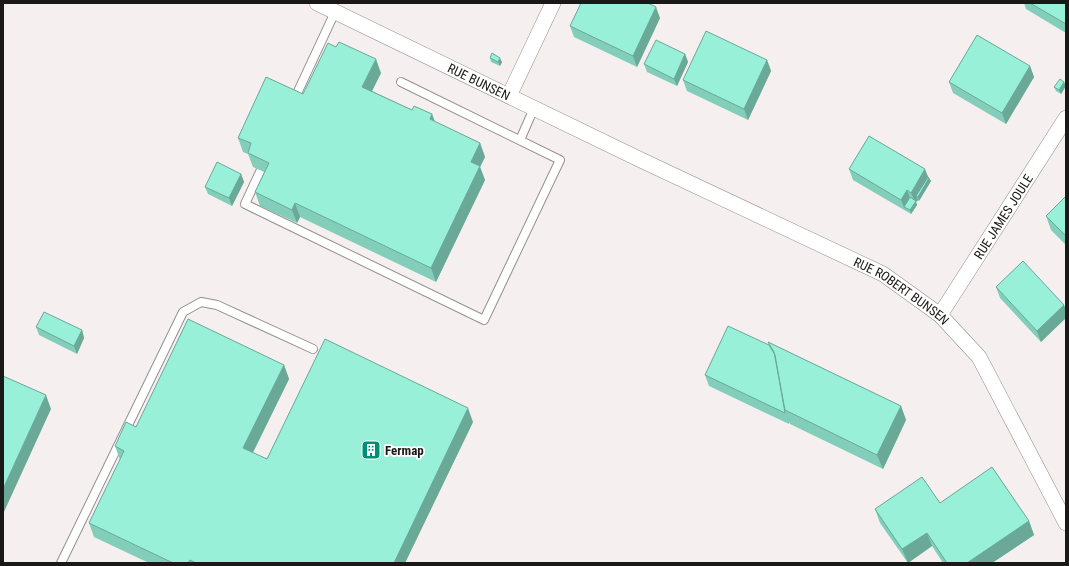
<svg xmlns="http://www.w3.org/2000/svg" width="1069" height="566" font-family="'Roboto Condensed',sans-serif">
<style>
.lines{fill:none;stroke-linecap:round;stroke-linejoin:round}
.lane-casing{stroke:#94908e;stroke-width:10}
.street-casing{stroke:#94908e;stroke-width:16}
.lane{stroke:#fff;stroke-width:8}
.street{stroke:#fff;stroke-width:15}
.wall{fill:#83cebb}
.shaded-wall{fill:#6aa898}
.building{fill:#98f0d9;stroke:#6aa898}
.labels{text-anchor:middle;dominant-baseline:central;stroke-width:3.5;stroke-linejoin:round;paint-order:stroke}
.street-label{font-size:13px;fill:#1a1918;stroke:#fff}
.poi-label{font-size:13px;font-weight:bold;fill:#1a1918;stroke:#fff;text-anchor:start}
</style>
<rect width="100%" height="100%" fill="#f5f0ef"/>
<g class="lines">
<g class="lane-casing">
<path id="lane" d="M 293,102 L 335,12
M 520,140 L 534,108
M 265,161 L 245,204 L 484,320 L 560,160 L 401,82
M 61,563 L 183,312 L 201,302 L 217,305 L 313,349"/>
</g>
<g class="street-casing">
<g id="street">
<path id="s1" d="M 317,3 L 641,160 L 883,274 L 940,315 L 979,357 L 1066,523"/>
<path d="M 509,96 L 553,3"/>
<path id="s2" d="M 940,315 L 1066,118"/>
</g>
</g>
<use href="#lane" class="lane"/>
<use href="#street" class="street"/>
</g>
<path class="wall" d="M 1024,3 L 1066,3 L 1066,33 L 1026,9 Z
M 660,18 L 637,67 L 574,37 L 570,26 Z
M 685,54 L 688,62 L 677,86 L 647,72 L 644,64 Z
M 490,58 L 502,62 L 500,66 L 491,62 Z
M 767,60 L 771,71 L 748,120 L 687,91 L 683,80 Z
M 1030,66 L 1034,77 L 1006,124 L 953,93 L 949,82 Z
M 381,73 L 372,91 L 412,110 L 432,114 L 435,122 L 480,143 L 485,157 L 480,167 L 485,180 L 436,282 L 300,217 L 297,223 L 260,206 L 255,192 L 264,172 L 253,167 L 248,154 L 243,152 L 238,138 L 303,94 Z
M 1066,86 L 1061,94 L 1056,91 L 1054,87 Z
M 849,169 L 928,177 L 931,181 L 919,201 L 918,200 L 916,202 L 917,205 L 911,214 L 853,180 Z
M 241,174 L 244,182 L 232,206 L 208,194 L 205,187 Z
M 1066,196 L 1066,245 L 1051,230 L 1046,216 Z
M 996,287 L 1066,309 L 1041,342 L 1000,298 Z
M 36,327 L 82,330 L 84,338 L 77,354 L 39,335 Z
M 768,342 L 901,406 L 906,420 L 883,469 L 790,424 L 789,422 L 789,424 L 709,386 L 705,375 L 770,347 Z
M 284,365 L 289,379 L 253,453 L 267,459 L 473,422 L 405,563 L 149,563 L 94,537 L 89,523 L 120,460 L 115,446 Z
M 940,503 L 1029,521 L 1034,535 L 992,563 L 943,563 L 932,546 L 908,563 L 880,523 L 875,509 Z"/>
<path class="shaded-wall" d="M 656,7 L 660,18 L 637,67 L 633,56 Z
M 685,54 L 688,62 L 677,86 L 674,79 Z
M 500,58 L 502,62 L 500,66 L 498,62 Z
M 376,59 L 381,73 L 367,101 L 362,87 Z
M 767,60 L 771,71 L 748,120 L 744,109 Z
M 1030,66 L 1034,77 L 1006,124 L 1002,113 Z
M 1064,82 L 1066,86 L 1061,94 L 1059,90 Z
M 432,114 L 437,128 L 430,119 Z
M 480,143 L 485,157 L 480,167 L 485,180 L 436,282 L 431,268 L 471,162 Z
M 925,169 L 929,179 L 929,178 L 931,181 L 919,201 L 918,197 L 916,196 L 918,200 L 916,202 L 917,205 L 911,214 L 910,210 L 915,202 L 911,193 Z
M 241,174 L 244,182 L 232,206 L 229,198 Z
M 907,190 L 911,201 L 904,207 L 901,200 Z
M 295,203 L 300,217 L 297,223 L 292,210 Z
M 1064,305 L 1066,309 L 1066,318 L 1041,342 L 1037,331 Z
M 82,330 L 84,338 L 77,354 L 74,346 Z
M 284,365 L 289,379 L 248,462 L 243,448 Z
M 46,395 L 51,409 L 3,514 L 3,489 Z
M 901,406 L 906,420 L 883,469 L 877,455 Z
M 468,408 L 473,422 L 405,563 L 394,563 Z
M 1029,521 L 1034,535 L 992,563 L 967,563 Z
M 927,533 L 932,546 L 908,563 L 902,549 Z"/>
<path class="building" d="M 581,3 L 648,3 L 656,7 L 633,56 L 570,26 Z
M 1030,3 L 1066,3 L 1066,24 Z
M 706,31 L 767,60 L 744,109 L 683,80 Z
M 977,35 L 1030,66 L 1002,113 L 949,82 Z
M 656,40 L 685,54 L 674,79 L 644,64 Z
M 339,42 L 376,59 L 362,87 L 412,110 L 414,106 L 432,114 L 430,119 L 480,143 L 471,162 L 480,166 L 431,268 L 295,203 L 292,210 L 255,192 L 269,163 L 248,153 L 251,143 L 238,138 L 266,77 L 303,94 L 328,43 L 336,47 Z
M 492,53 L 500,58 L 498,62 L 490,58 Z
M 1060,79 L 1064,82 L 1059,90 L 1054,87 Z
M 869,136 L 925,169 L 911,193 L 907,190 L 901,200 L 849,169 Z
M 217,162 L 241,174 L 229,198 L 205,187 Z
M 928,177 L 929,178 L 918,197 L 916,196 Z
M 1066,196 L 1066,236 L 1046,216 Z
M 910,197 L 916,201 L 910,210 L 904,207 Z
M 1023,261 L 1064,305 L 1037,331 L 996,287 Z
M 44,312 L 82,330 L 74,346 L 36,327 Z
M 188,319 L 284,365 L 243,448 L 267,459 L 325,339 L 468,408 L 394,563 L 196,563 L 190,560 L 188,563 L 173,563 L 89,523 L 124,451 L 115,446 L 126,422 L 136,427 Z
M 728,326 L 769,345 L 775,355 L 785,413 L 705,375 Z
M 768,342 L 901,406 L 877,455 L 785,410 L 774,352 Z
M 3,376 L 46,395 L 3,489 Z
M 992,467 L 1029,521 L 967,563 L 947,563 L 927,533 L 902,549 L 875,509 L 922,477 L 940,503 Z"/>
<defs>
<g id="building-square" transform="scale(1)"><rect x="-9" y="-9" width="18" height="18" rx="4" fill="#028e76" stroke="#fff"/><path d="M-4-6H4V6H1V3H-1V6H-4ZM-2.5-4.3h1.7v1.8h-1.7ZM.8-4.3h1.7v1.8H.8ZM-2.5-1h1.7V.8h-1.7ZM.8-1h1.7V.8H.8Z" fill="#fff"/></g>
</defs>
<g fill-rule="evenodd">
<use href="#building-square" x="371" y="450"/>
</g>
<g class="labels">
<g class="street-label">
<text stroke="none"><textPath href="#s1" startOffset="180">RUE BUNSEN</textPath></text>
<text stroke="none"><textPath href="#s2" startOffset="117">RUE JAMES JOULE</textPath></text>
<text stroke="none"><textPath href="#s1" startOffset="652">RUE ROBERT BUNSEN</textPath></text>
</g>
<g class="poi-label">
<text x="385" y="450">Fermap</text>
</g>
</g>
<rect width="1069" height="566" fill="none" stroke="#1a1918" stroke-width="8"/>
</svg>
